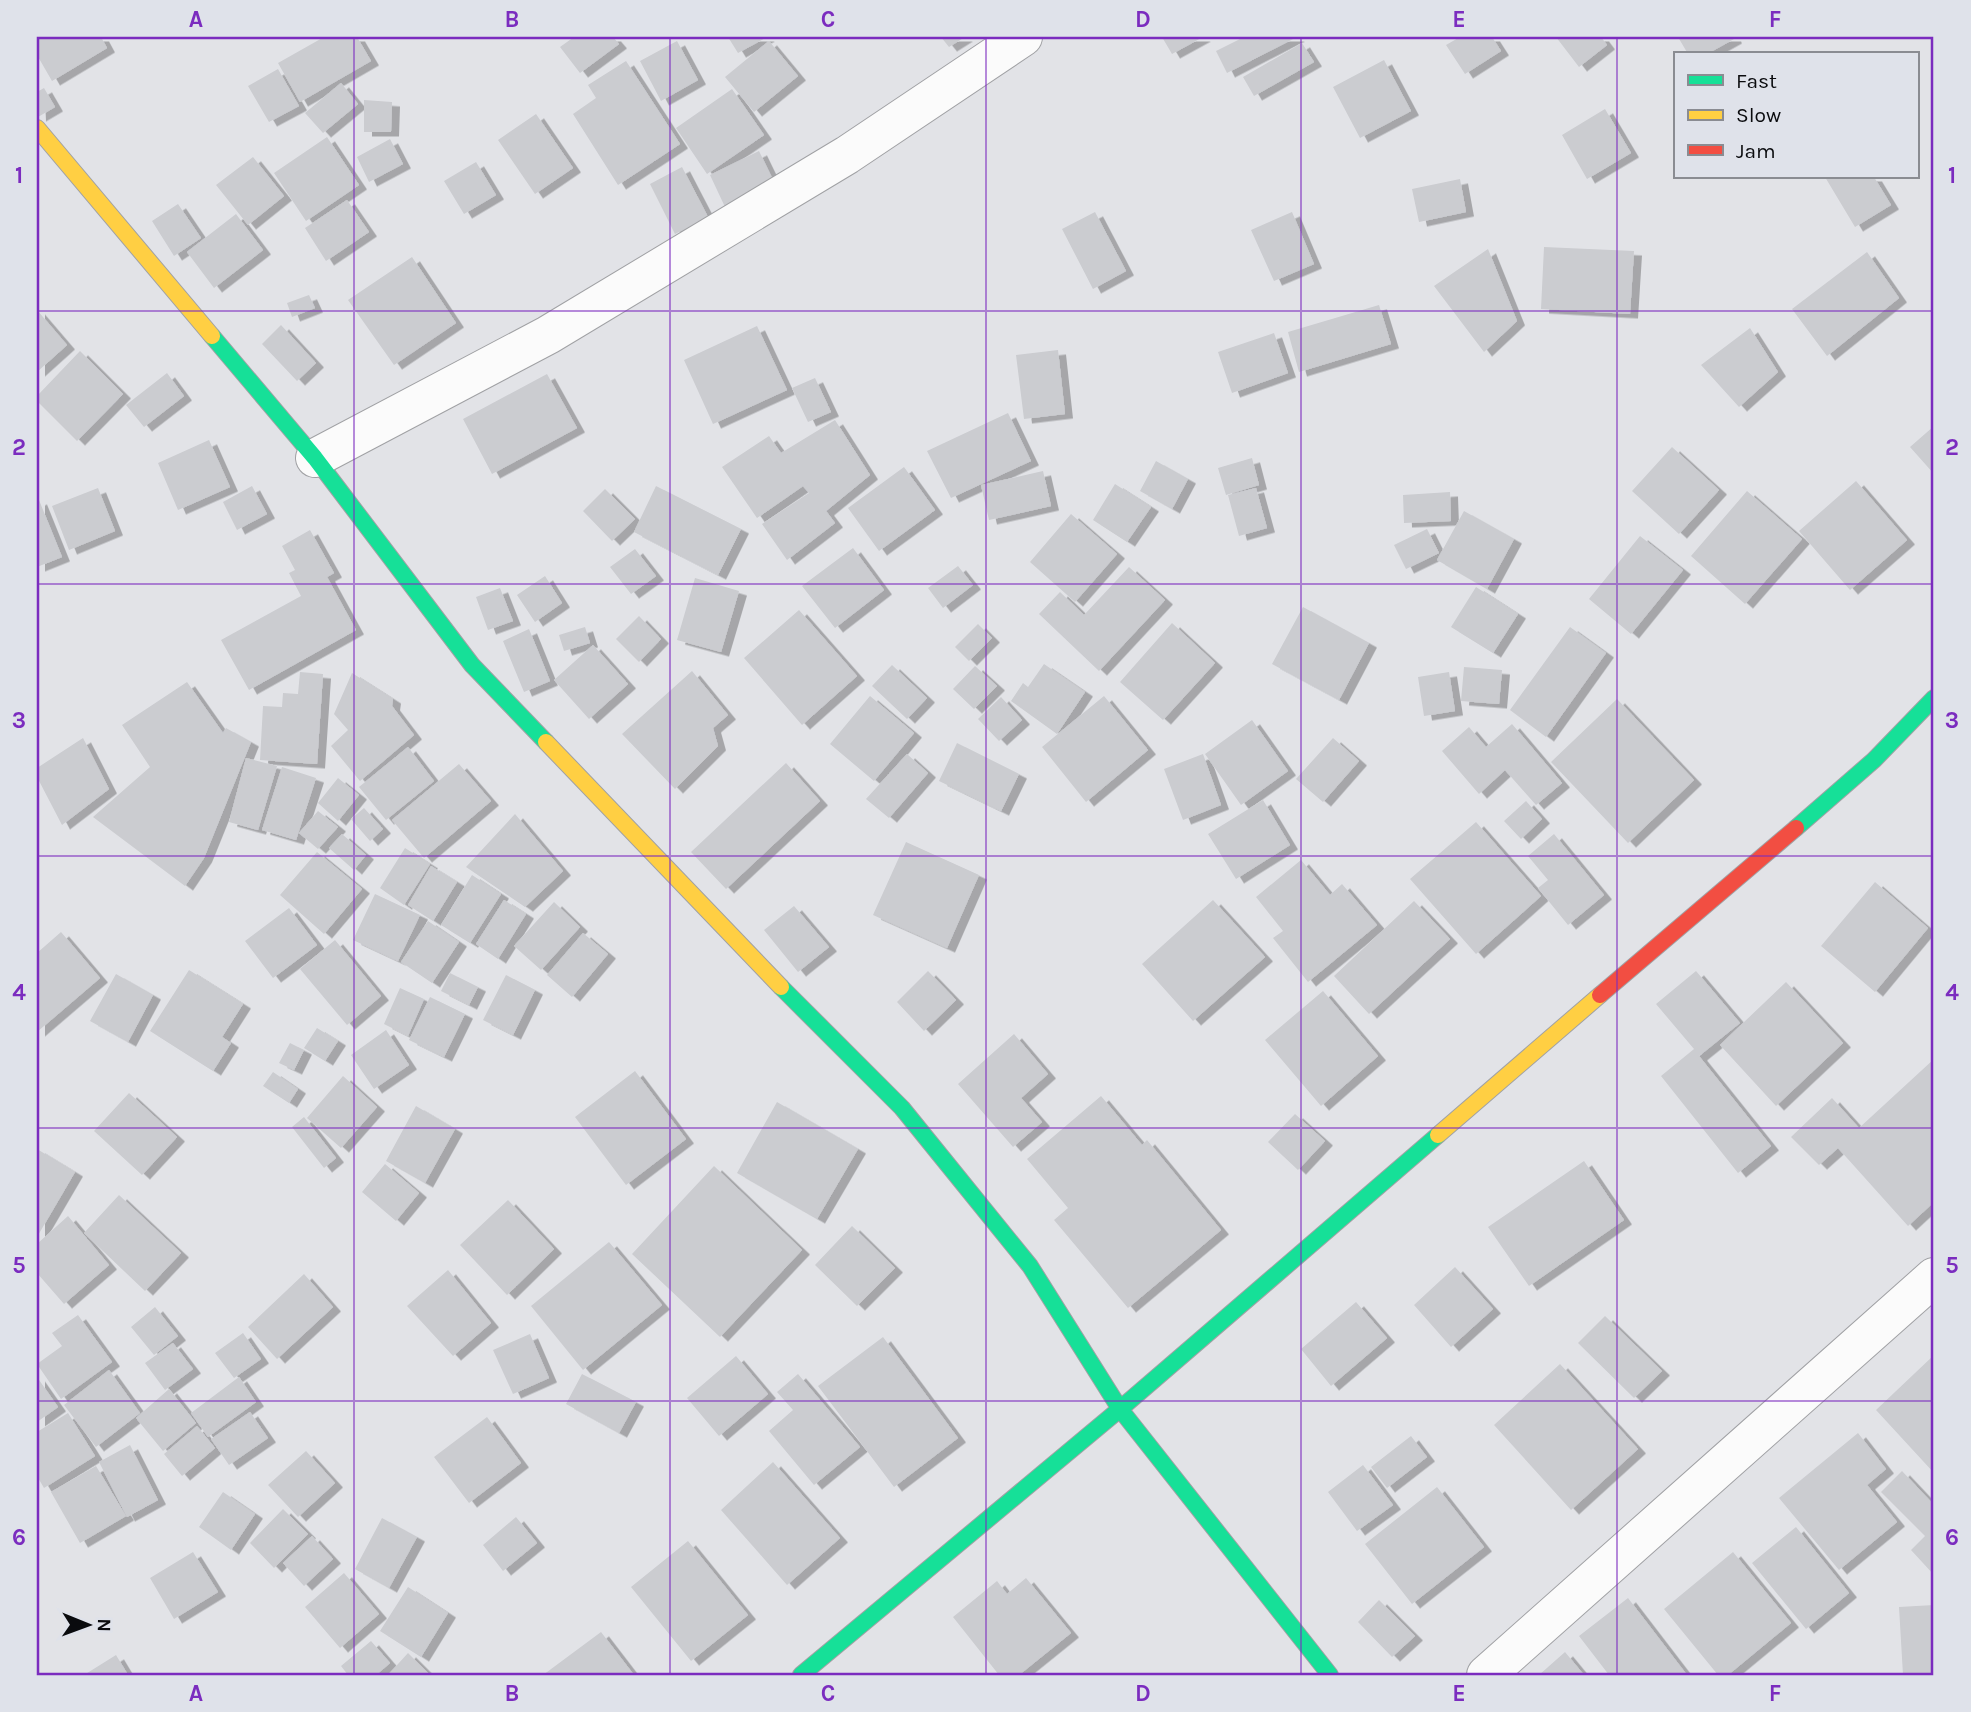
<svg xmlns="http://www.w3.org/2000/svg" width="1971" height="1712" font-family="Karla,sans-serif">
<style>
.building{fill:#cbccd0;filter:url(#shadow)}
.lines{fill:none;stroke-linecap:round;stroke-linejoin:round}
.street-casing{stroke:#a0a1a4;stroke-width:40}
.fast-casing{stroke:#a0a1a4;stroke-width:18}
.slow-casing{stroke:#a0a1a4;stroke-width:18}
.jam-casing{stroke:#a0a1a4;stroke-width:18}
.street{stroke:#fbfbfb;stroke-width:38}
.fast{stroke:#16e098;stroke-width:16}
.slow{stroke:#ffcf43;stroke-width:16}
.jam{stroke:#f24e42;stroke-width:16}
.grid{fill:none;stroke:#7b2cbf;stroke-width:2;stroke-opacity:0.55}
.neatline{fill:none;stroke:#7b2cbf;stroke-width:2.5}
.grid-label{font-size:23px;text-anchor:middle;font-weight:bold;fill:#7b2cbf}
</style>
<defs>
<filter id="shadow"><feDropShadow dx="8" dy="4.5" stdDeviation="0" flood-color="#0004"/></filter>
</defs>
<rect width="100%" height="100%" fill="#e2e3e7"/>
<path class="building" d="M 37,37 L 101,37 L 107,48 L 52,81 L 37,55 Z
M 324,37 L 357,37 L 371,61 L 300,102 L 278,63 Z
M 574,37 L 613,37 L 619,44 L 580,73 L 560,47 Z
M 728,37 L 767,37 L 738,53 Z
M 941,37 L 965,37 L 949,47 Z
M 1162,37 L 1203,37 L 1172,54 Z
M 1244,37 L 1297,37 L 1227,73 L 1216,51 Z
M 1460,37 L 1492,37 L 1501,51 L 1465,74 L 1446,45 Z
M 1556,37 L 1601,37 L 1607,45 L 1579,67 Z
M 1678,37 L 1733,37 L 1734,39 L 1707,54 L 1688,54 Z
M 677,41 L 698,80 L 661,101 L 640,61 Z
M 769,41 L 798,76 L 754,112 L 725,77 Z
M 1302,43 L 1314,62 L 1254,96 L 1243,77 Z
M 1384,60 L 1411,111 L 1360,138 L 1333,87 Z
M 626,61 L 680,144 L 618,185 L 573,114 L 596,98 L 588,85 Z
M 278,69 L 299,106 L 269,122 L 248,86 Z
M 341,83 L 358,104 L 323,133 L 305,113 Z
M 44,88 L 55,107 L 38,117 L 37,92 Z
M 732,89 L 764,135 L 707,174 L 676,128 Z
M 364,100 L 392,102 L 391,132 L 364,132 Z
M 1605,109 L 1631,153 L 1587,179 L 1562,135 Z
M 536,114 L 573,168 L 535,194 L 498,140 Z
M 327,137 L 359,185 L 306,221 L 274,173 Z
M 390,139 L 403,164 L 369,182 L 357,157 Z
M 759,151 L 775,184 L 725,207 L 710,175 Z
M 253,157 L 284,196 L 248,225 L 216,185 Z
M 476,162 L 496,195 L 464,214 L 444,181 Z
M 682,167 L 708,217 L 675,234 L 650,184 Z
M 1825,177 L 1874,177 L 1891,205 L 1855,227 Z
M 1460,179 L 1466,212 L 1419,222 L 1412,189 Z
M 347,200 L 369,232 L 326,261 L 305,228 Z
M 178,204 L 201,238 L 174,256 L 152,221 Z
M 1095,212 L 1126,271 L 1093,289 L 1062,229 Z
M 1292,212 L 1314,264 L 1274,281 L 1251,230 Z
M 236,214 L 263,250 L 214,288 L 187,252 Z
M 1544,247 L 1634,251 L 1630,314 L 1541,309 Z
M 1488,249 L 1517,321 L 1484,352 L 1434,286 Z
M 1867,252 L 1899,298 L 1827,356 L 1792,309 Z
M 412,257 L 456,323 L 394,365 L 348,300 Z
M 309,295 L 315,308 L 292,317 L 287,303 Z
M 1379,305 L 1391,344 L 1299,372 L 1288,332 Z
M 37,310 L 67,345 L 37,372 Z
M 281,325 L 316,363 L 297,381 L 262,344 Z
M 757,326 L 787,390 L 713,424 L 684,360 Z
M 1750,328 L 1778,372 L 1739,407 L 1701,365 Z
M 1274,333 L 1288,373 L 1232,393 L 1218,352 Z
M 1058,350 L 1065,414 L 1024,419 L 1016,355 Z
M 80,351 L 123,394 L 77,441 L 37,401 L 37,396 Z
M 167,373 L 184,396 L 144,427 L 126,405 Z
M 547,374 L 577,428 L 492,474 L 463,419 Z
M 815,378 L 831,412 L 808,422 L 792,388 Z
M 1008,413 L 1031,461 L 951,498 L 927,451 Z
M 835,420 L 870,475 L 826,511 L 835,523 L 787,560 L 762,524 L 809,493 L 803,486 L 757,518 L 722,467 L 769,436 L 781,453 Z
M 1934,426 L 1934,474 L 1910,447 Z
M 209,440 L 230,487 L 178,510 L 158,463 Z
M 1672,447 L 1719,490 L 1679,534 L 1632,491 Z
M 1252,458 L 1259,485 L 1226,495 L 1218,468 Z
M 1156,461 L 1188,479 L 1172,509 L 1140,491 Z
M 904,467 L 935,510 L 879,551 L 848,508 Z
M 1043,471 L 1051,506 L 989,520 L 981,485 Z
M 1856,481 L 1907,540 L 1850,590 L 1799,531 Z
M 1115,484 L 1151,507 L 1127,542 L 1093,520 Z
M 252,486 L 267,514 L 237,530 L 223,502 Z
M 656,486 L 741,529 L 718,575 L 634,532 Z
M 98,488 L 115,531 L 69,550 L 52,506 Z
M 1256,488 L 1267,528 L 1239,536 L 1228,495 Z
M 605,489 L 635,519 L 612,541 L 583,511 Z
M 1747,491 L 1802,539 L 1745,604 L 1691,556 Z
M 1450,492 L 1451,521 L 1404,523 L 1403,495 Z
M 39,500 L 62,557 L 37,567 L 37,501 Z
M 1464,511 L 1514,539 L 1487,589 L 1437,560 Z
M 1071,514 L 1117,554 L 1075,602 L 1030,562 Z
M 1427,529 L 1439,553 L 1406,569 L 1394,545 Z
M 310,530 L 334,573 L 327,577 L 356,630 L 249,690 L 221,640 L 301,596 L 289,573 L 295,570 L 282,546 Z
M 1640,536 L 1683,570 L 1631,634 L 1589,599 Z
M 853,548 L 884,590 L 835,628 L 802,586 Z
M 635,549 L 656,576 L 631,594 L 610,567 Z
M 958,566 L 973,585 L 943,608 L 928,588 Z
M 1129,567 L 1165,600 L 1099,671 L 1039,614 L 1060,592 L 1084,615 Z
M 545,576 L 562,603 L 535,622 L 517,595 Z
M 695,578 L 739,591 L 721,652 L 677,640 Z
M 1476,587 L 1518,614 L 1493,653 L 1451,627 Z
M 500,588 L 513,621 L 488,630 L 476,597 Z
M 1303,607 L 1369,643 L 1339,700 L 1272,664 Z
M 799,610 L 857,676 L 802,725 L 744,658 Z
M 639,616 L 661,639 L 639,662 L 616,639 Z
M 1172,623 L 1215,663 L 1163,720 L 1120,682 Z
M 978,624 L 992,638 L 969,661 L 955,647 Z
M 585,627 L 590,643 L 564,651 L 559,635 Z
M 1570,627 L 1606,653 L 1546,737 L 1510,710 Z
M 529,629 L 550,681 L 524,692 L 503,641 Z
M 593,645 L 628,684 L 589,719 L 554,680 Z
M 1044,664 L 1085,692 L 1057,734 L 1011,701 L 1023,683 L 1028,687 Z
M 892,665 L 927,698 L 907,719 L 872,686 Z
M 975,666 L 997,686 L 974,709 L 953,689 Z
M 1464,667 L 1502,670 L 1499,704 L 1461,701 Z
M 692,671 L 728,715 L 713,728 L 718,746 L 675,789 L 622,734 Z
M 300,672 L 323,674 L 317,764 L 260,760 L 263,706 L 282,707 L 283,693 L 298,694 Z
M 1449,672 L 1455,711 L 1424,716 L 1418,677 Z
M 352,673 L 393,699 L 392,706 L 414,735 L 360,781 L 331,746 L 348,730 L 334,714 Z
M 187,682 L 223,733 L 226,728 L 251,742 L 204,858 L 185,886 L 93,817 L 150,767 L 122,725 Z
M 870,696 L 914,733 L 874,781 L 830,744 Z
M 1104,696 L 1148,750 L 1086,802 L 1042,747 Z
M 1001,697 L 1022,720 L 999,741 L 978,719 Z
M 1617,699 L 1694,780 L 1628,843 L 1551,762 Z
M 1252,720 L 1288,771 L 1241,805 L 1205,754 Z
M 1512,724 L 1562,783 L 1536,805 L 1505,770 L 1479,794 L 1442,751 L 1469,727 L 1486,747 Z
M 83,738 L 109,789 L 62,825 L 37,777 L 37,768 Z
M 1333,738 L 1359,761 L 1323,802 L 1296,779 Z
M 957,743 L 1019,774 L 1001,811 L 939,781 Z
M 408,747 L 434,781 L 386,820 L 359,787 Z
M 907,754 L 928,773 L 889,818 L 866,799 Z
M 1203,754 L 1221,805 L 1183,820 L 1164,769 Z
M 246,758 L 277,766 L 258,830 L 229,822 Z
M 786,763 L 820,801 L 726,889 L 691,852 Z
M 459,764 L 491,801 L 424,858 L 392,820 Z
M 282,767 L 316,778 L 296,840 L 262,830 Z
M 338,778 L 359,795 L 338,821 L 318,803 Z
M 1263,800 L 1290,845 L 1236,879 L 1208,834 Z
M 1526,801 L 1542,819 L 1521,839 L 1504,821 Z
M 364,808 L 383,829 L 370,841 L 351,819 Z
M 318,811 L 338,827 L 318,849 L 299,833 Z
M 515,814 L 563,871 L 525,907 L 466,867 Z
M 1476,822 L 1541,896 L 1476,954 L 1410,879 Z
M 342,834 L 366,855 L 354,870 L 329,848 Z
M 1554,834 L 1604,895 L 1568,925 L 1538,888 L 1548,880 L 1528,856 Z
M 906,842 L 979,875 L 947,948 L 873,915 Z
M 405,848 L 430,864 L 404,905 L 380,888 Z
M 317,852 L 362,889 L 324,934 L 280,895 Z
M 1301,860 L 1330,895 L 1342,884 L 1377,925 L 1308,982 L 1273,938 L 1283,931 L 1256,897 Z
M 431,866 L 457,882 L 433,921 L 408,905 Z
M 472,875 L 501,894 L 470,943 L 441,925 Z
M 1875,882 L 1928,928 L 1875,992 L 1821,946 Z
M 375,894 L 420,915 L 398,961 L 353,940 Z
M 504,900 L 526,914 L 498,959 L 476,944 Z
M 1213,900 L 1265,957 L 1193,1021 L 1142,964 Z
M 1414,901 L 1450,939 L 1369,1014 L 1334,976 Z
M 554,902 L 580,927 L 541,970 L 514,946 Z
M 794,906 L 829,947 L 798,972 L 764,930 Z
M 289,908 L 317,945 L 273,978 L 245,941 Z
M 428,921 L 459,942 L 432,983 L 401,962 Z
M 61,932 L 100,978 L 37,1032 L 37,953 Z
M 583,933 L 608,954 L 572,997 L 547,975 Z
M 335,940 L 381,996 L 347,1025 L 300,969 Z
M 189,970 L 243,1004 L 222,1037 L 231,1043 L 213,1071 L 150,1031 Z
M 928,971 L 956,1000 L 924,1031 L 897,1002 Z
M 1696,971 L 1740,1023 L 1699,1056 L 1771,1146 L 1738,1173 L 1661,1076 L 1694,1049 L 1656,1004 Z
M 450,973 L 478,987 L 469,1005 L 441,991 Z
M 116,974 L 153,995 L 128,1042 L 90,1021 Z
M 506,975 L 535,990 L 513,1035 L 483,1020 Z
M 1786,982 L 1843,1043 L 1776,1106 L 1720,1045 Z
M 400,988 L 424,999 L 408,1036 L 384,1024 Z
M 1323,991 L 1378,1056 L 1321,1106 L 1265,1040 Z
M 430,997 L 465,1014 L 444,1057 L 409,1040 Z
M 317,1028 L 338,1041 L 325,1061 L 304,1048 Z
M 386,1030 L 409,1065 L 374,1089 L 351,1055 Z
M 1014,1034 L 1048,1074 L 1021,1098 L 1042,1122 L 1013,1147 L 958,1084 Z
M 290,1043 L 304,1050 L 294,1070 L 279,1063 Z
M 1934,1059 L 1934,1202 L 1908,1226 L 1838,1148 L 1819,1165 L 1791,1137 L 1832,1098 L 1859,1128 Z
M 635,1071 L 686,1139 L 626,1185 L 575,1117 Z
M 273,1072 L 298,1089 L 289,1103 L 263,1086 Z
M 343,1076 L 377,1107 L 341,1148 L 307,1118 Z
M 129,1093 L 177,1137 L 142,1175 L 94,1131 Z
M 1101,1096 L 1142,1145 L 1147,1140 L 1221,1230 L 1128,1308 L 1054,1220 L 1068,1208 L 1027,1159 Z
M 777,1102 L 858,1149 L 817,1219 L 737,1173 Z
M 416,1106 L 455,1129 L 425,1183 L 386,1161 Z
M 1295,1114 L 1325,1141 L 1298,1170 L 1268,1142 Z
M 304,1117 L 336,1158 L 324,1168 L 292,1127 Z
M 37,1149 L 75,1172 L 37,1237 Z
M 1584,1161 L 1624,1220 L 1529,1286 L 1488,1227 Z
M 385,1164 L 419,1193 L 396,1221 L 362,1192 Z
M 714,1166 L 802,1250 L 720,1337 L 632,1254 Z
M 119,1195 L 181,1253 L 145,1291 L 84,1233 Z
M 508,1200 L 554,1249 L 507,1295 L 460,1245 Z
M 68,1216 L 109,1265 L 64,1304 L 37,1273 L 37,1244 Z
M 852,1226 L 895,1268 L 857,1306 L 815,1265 Z
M 609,1242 L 662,1305 L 583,1370 L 531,1306 Z
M 1455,1267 L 1493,1309 L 1451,1347 L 1414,1305 Z
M 448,1270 L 491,1323 L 453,1356 L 407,1306 Z
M 304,1274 L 333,1307 L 277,1359 L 248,1327 Z
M 1356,1302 L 1387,1338 L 1331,1386 L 1301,1349 Z
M 155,1307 L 178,1336 L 154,1355 L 131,1327 Z
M 78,1315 L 112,1362 L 61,1399 L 37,1364 L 62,1346 L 52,1333 Z
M 1605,1316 L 1662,1371 L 1634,1398 L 1578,1343 Z
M 243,1333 L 261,1359 L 234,1378 L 215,1353 Z
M 530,1334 L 549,1378 L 513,1394 L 493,1350 Z
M 883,1337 L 958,1438 L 894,1487 L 818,1386 Z
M 173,1343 L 193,1369 L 165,1390 L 145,1363 Z
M 1934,1355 L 1934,1473 L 1876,1410 Z
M 736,1356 L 768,1394 L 719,1436 L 687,1398 Z
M 1560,1364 L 1638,1449 L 1571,1510 L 1494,1425 Z
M 109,1370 L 140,1413 L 96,1447 L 64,1405 Z
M 582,1374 L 636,1402 L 619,1433 L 566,1404 Z
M 798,1374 L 860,1447 L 814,1485 L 769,1431 L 793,1410 L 777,1392 Z
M 37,1377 L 58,1407 L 37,1422 Z
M 239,1377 L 256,1402 L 208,1437 L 191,1413 Z
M 169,1389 L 196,1423 L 163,1451 L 136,1418 Z
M 250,1412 L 268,1438 L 229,1465 L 211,1439 Z
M 68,1413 L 95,1456 L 44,1488 L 37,1476 L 37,1432 Z
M 487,1417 L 521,1463 L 469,1503 L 434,1457 Z
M 197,1426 L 215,1448 L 182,1476 L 164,1454 Z
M 1858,1433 L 1886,1469 L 1867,1485 L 1897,1522 L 1839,1570 L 1779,1498 Z
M 1411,1436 L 1427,1457 L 1387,1488 L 1371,1467 Z
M 130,1445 L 158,1500 L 127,1517 L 99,1462 Z
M 306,1451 L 335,1483 L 298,1517 L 268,1485 Z
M 773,1462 L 840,1538 L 787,1585 L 721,1510 Z
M 1363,1465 L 1393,1505 L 1357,1531 L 1328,1492 Z
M 96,1466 L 126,1516 L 80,1543 L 51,1492 Z
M 1902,1471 L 1934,1505 L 1934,1575 L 1911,1550 L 1925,1536 L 1881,1492 Z
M 1437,1487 L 1484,1547 L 1412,1604 L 1365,1544 Z
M 223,1492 L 255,1514 L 231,1550 L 199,1527 Z
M 283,1509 L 308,1534 L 274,1568 L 250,1543 Z
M 516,1517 L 537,1543 L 503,1571 L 483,1545 Z
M 382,1518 L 417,1537 L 389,1588 L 355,1569 Z
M 1796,1527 L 1849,1593 L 1806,1629 L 1752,1563 Z
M 312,1536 L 333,1559 L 304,1586 L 283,1563 Z
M 688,1541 L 748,1615 L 691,1661 L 631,1587 Z
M 193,1552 L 218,1592 L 174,1619 L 150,1578 Z
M 1733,1552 L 1791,1623 L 1728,1675 L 1718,1675 L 1664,1609 Z
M 344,1573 L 379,1614 L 340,1648 L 305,1607 Z
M 1026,1578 L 1071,1633 L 1019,1675 L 999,1675 L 953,1617 L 997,1581 L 1007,1594 Z
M 408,1587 L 448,1613 L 421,1657 L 380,1631 Z
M 1628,1598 L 1687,1675 L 1609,1675 L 1579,1636 Z
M 1379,1600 L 1415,1636 L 1392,1657 L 1358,1622 Z
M 1934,1605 L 1934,1675 L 1903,1675 L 1899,1607 Z
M 601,1632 L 634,1675 L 543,1675 Z
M 371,1641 L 390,1663 L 376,1675 L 348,1675 L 341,1666 Z
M 1565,1652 L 1584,1675 L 1539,1675 Z
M 408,1653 L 430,1675 L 388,1675 Z
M 116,1655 L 128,1675 L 84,1675 Z"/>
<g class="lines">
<g class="street-casing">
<path id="street" d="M 315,458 L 548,335 L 847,155 L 1023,37
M 1486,1675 L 1934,1277"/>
</g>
<g class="fast-casing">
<path id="fast" d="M 212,336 L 315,458 L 472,665 L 546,742
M 1796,828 L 1874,760 L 1934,698
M 781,987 L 902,1108 L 1030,1266 L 1120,1409 L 1330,1675
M 801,1675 L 1120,1409 L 1438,1135"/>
</g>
<g class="slow-casing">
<path id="slow" d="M 37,128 L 212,336
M 546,742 L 781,987
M 1438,1135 L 1600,995"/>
</g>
<g class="jam-casing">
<path id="jam" d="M 1600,995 L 1796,828"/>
</g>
<use href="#street" class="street"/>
<use href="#fast" class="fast"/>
<use href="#slow" class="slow"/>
<use href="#jam" class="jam"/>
</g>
<path class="grid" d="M 354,37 L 354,1675M 670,37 L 670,1675M 986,37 L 986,1675M 1301,37 L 1301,1675M 1617,37 L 1617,1675M 37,311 L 1934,311M 37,584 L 1934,584M 37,856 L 1934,856M 37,1128 L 1934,1128M 37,1401 L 1934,1401"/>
<rect width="1971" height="1712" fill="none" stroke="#dfe2ea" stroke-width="77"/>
<rect x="1674" y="52" width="245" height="126" fill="#dfe2ea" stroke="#8a8c92" stroke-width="2"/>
<rect x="1688" y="75" width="35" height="10" fill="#16e098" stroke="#8a8c92" stroke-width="2"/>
<text x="1736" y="88" font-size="21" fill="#0a0b0e">Fast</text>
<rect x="1688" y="110" width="35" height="10" fill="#ffcf43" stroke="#8a8c92" stroke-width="2"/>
<text x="1736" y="122" font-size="21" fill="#0a0b0e">Slow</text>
<rect x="1688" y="145" width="35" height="10" fill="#f24e42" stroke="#8a8c92" stroke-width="2"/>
<text x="1736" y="158" font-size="21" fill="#0a0b0e">Jam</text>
<g transform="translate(88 1625) rotate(91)" stroke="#dfe2ea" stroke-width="5" paint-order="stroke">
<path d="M0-5L12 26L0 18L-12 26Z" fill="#0a0b0e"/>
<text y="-10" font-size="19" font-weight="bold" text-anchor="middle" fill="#0a0b0e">N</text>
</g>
<rect x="38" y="38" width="1894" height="1636" class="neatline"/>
<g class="grid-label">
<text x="196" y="27">A</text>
<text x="512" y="27">B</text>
<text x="828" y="27">C</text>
<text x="1143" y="27">D</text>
<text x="1459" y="27">E</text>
<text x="1775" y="27">F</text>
<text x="19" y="183">1</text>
<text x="1952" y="183">1</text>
<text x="19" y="455">2</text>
<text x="1952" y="455">2</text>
<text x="19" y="728">3</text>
<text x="1952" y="728">3</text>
<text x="19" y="1000">4</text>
<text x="1952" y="1000">4</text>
<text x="19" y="1273">5</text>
<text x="1952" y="1273">5</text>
<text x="19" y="1545">6</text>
<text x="1952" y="1545">6</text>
<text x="196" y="1701">A</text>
<text x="512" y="1701">B</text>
<text x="828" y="1701">C</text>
<text x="1143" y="1701">D</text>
<text x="1459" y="1701">E</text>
<text x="1775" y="1701">F</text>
</g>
</svg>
